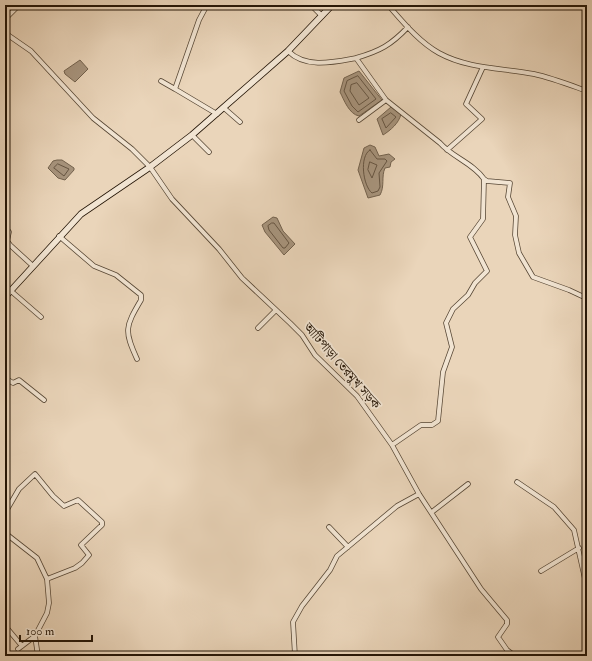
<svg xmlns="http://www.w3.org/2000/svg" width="592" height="661" font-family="'IM FELL Double Pica','Noto Serif Bengali',serif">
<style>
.water{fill:#a7947d;stroke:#73624e}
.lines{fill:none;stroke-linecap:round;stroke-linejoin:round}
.shore{stroke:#665542;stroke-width:1}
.minor-casing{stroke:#564634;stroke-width:5.5}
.secondary-casing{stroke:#251607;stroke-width:7}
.minor{stroke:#f1e4d2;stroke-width:4}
.secondary{stroke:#f1e4d2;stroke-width:5.5}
.labels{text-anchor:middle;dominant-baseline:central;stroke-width:3.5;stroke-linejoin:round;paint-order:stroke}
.street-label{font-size:13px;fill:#251607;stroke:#f1e4d2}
</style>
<rect width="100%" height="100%" fill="#ead5ba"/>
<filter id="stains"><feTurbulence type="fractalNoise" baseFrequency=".005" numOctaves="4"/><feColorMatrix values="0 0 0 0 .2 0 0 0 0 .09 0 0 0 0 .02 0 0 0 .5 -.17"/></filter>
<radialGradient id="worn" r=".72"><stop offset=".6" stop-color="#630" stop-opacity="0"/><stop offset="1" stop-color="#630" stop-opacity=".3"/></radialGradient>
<path class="water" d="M 80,60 L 88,69 L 75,82 L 65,74 L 64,71 Z
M 359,71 L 382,100 L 359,116 C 349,114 344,100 340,92 L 344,78 Z
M 391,107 L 401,114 C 399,123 391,130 383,135 L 377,119 Z
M 370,145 L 375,147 L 379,156 L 389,154 L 395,159 L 391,162 L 390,167 L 385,168 C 381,177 385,186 380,195 L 368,198 L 358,170 L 364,148 Z
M 57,160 L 62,160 L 74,168 L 74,170 L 65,180 L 58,178 L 48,168 L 53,161 Z
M 273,217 L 277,218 L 283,231 L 295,244 L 284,255 L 265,232 L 262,225 Z"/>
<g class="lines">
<path class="shore" d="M 358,76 L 376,99 L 358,112 L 352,106 L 344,91 L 347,81 Z
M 357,83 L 369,98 L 359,105 L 350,91 L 351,85 Z
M 391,113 L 396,117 L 386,128 L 382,119 Z
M 370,150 L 377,159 L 385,159 L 387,161 L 379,173 L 380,187 L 378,191 L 372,193 C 363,186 359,156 370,150 Z
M 370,162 L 377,165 L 372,178 L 368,170 Z
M 58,164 L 69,169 L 64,176 L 54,168 Z
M 272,223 L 274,223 L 289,243 L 285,248 L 283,248 L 269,230 L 268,226 Z"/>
<g class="minor-casing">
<path id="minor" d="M 207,5 L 199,20 L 175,89 L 217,114
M 311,5 L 322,16
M 388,5 C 403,22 419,42 439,53 C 468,69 503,68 534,74 C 552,78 570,85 587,91
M 5,19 L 19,5
M 5,33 L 31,51 L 93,118 L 132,149 L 150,167 L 172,199 L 219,249 L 242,278 L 290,323 L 302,335 L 315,355 L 357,396 L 392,445 L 419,494 L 481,589 L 507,620 L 507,624 L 498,637 L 507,650 L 515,656
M 288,51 C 306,69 334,62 356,58 L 386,100 L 440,143 C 452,157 473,163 484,179 L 483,219 L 470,237 L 487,271 L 475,283 L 468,295 L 453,309 L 446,323 L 452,347 L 443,372 L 438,421 L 432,425 L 421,425 L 392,445
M 356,58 C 380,51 391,45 408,27
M 161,81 L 175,89
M 224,108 L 240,122
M 359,120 L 386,100
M 192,135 L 209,152
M 447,150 L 482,119 L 466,104 L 483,67
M 484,179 L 487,181 L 510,183 L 508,197 L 516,216 L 515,235 L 519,253 L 533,277 L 569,290 L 584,297
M 5,227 L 9,232 L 7,241 L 10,245 L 33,266
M 59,236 L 94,266 L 116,275 L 141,295 L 141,300 C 125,327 124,331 137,359
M 11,291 L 41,317
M 258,328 L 275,311
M 5,378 L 13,383 L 19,380 L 44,400
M 517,482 L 554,507 L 574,530 L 587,588
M 432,512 L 468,484
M 5,513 L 19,489 L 35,474 L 53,496 L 64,506 L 78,500 L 102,522 L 102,525 L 81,545 L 89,555 L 82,563 L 75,568 L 47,579
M 329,527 L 348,547
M 5,533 L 37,558 L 47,579 L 49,603 L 47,613 L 35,636 L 38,656
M 541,571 L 579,548
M 6,627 L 22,646
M 18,649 L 35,636
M 295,656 L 293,622 L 302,606 L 330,570 L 337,556 L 397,506 L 419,494"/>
</g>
<g class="secondary-casing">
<path id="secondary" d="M 5,297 L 81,214 L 150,167 L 192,135 L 288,51 L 332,5"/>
</g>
<use href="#minor" class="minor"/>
<use href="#secondary" class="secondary"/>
</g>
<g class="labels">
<g class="street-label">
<text transform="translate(342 366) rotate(49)">আটিপাড়া তেরমুখ সড়ক</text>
</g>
</g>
<rect width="592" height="661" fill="none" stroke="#ead5ba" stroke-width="20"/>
<rect x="6" y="6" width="580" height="649" fill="none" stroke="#251607" stroke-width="2"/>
<rect x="10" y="10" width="572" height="641" fill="none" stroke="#251607"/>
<path d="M20 635v6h72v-6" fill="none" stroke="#251607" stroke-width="2"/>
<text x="26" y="635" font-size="12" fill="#251607" stroke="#f1e4d2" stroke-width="3" paint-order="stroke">100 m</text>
<rect width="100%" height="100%" filter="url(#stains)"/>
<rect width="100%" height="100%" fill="url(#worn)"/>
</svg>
